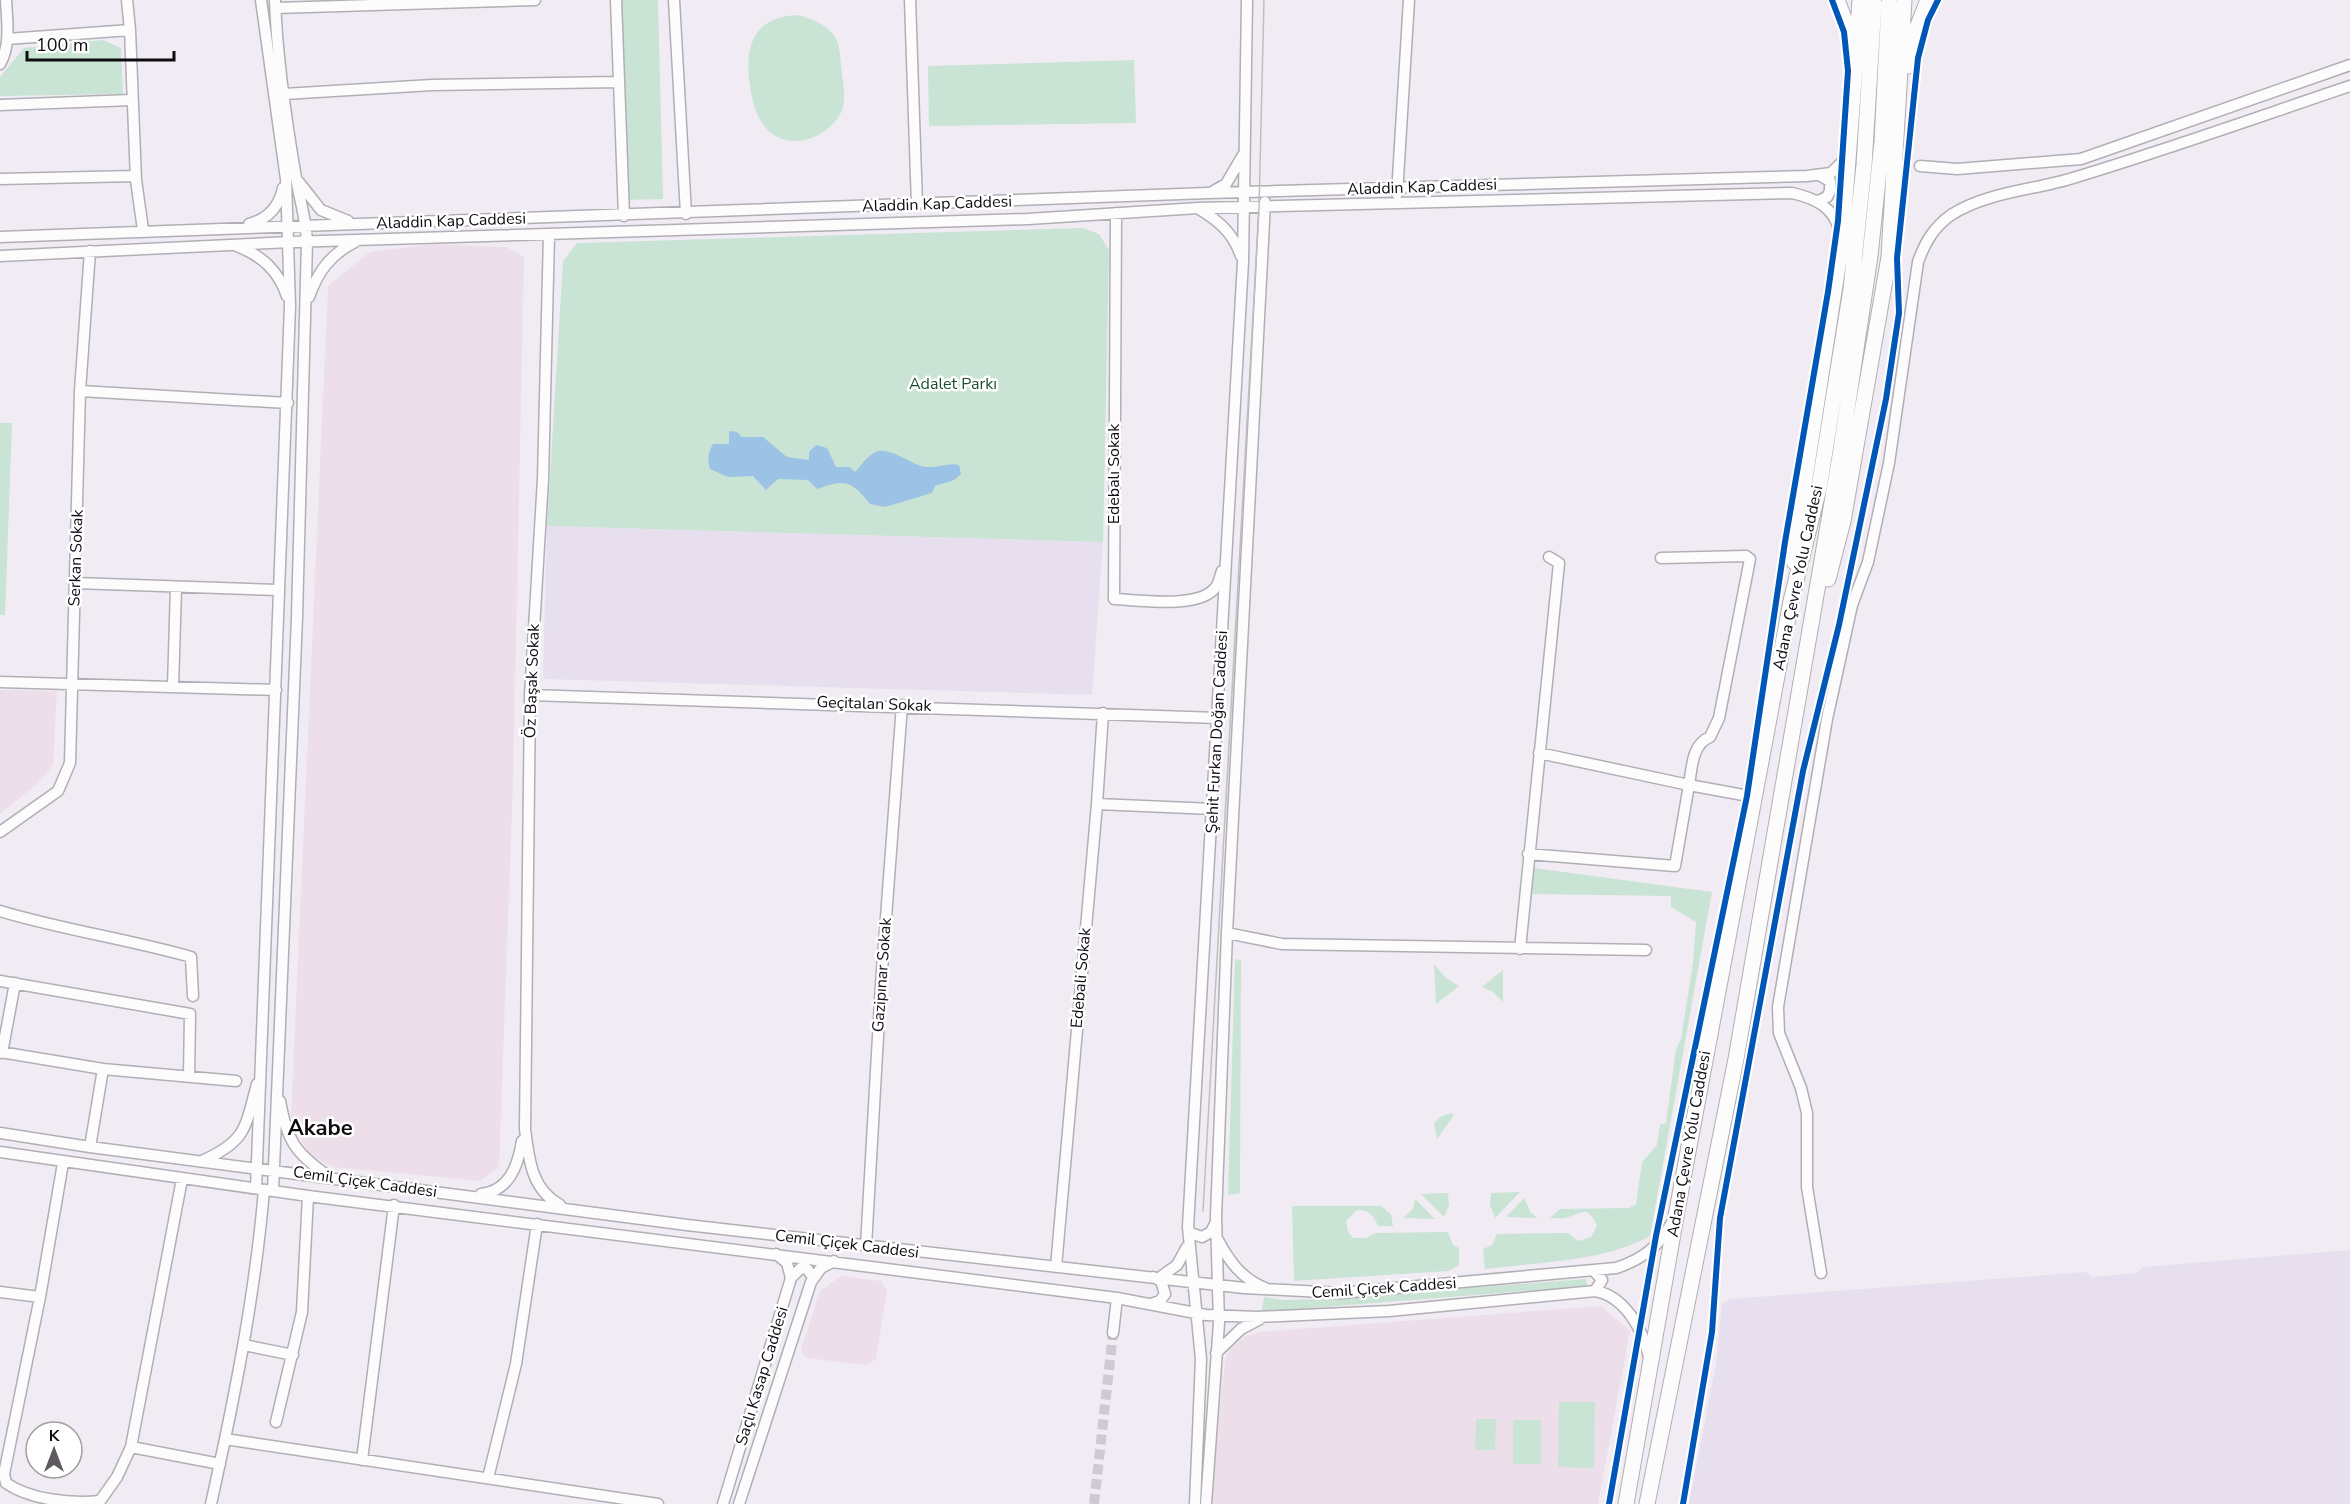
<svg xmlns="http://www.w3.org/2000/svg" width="2350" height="1504" font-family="'Nunito Sans',sans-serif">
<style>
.built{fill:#e8dfee}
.education{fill:#ecdfea}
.green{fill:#c9e3d5}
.water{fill:#9cc3e5}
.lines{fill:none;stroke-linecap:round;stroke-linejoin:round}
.minor-tunnel{stroke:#cfcad2;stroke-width:10;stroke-dasharray:10 5;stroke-linecap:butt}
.minor-casing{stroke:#b2aeb5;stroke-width:13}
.highway-casing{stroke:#b2aeb5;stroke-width:17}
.minor{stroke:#fdfcfd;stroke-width:10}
.highway{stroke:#fdfcfd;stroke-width:15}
.tram{stroke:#c0bec0;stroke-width:1.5}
.cycleway-casing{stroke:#fff;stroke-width:10}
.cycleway{stroke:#0057b8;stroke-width:6}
.labels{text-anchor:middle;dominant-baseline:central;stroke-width:5;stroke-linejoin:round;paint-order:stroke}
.street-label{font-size:16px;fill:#0f0c11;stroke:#fff}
.park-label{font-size:16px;fill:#1b4e33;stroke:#fff}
.district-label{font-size:22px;font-weight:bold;fill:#0f0c11;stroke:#fff}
</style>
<rect width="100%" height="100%" fill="#f1ecf4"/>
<path class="built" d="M 547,526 L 1103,542 L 1092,695 L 545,679 L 543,675 Z
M 2350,1250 L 2350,1504 L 1689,1504 L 1716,1364 L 1722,1304 L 1730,1299 L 2086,1272 L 2092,1277 L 2137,1273 L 2144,1267 Z"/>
<path class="education" d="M 433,244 L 506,247 L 524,257 L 513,784 L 499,1167 L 480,1181 L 333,1167 L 308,1154 L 291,1116 L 328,286 L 370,252 Z
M 0,690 L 57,691 L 53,765 L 38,783 L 0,814 Z
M 841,1276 L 881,1281 L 887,1290 L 876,1359 L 867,1365 L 806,1358 L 801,1350 L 820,1291 Z
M 1601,1306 L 1630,1331 L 1598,1504 L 1211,1504 L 1212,1462 L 1226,1357 L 1229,1350 L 1246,1336 L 1260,1332 Z"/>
<path class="green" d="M 620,0 L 658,0 L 663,199 L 625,200 Z
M 797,15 C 811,18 823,23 833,34 C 840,42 840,56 841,65 C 842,77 846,94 843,106 C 839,125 816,140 798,141 C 764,142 754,113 750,86 C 744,47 753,17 797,15 Z
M 103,40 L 121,48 L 123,94 L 0,96 L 0,77 L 24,48 Z
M 1134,60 L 1136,123 L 929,126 L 928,66 Z
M 1083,228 L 1099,234 L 1109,250 L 1103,542 L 547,526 L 563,261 L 577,243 Z
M 0,423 L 12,423 L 5,615 L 0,615 Z
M 1534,868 L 1712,892 L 1650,1236 C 1603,1262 1539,1262 1485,1269 L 1483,1249 L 1492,1245 L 1497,1234 L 1568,1233 L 1578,1241 L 1591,1237 L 1597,1226 C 1587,1203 1581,1214 1566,1218 C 1562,1219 1555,1218 1550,1218 L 1560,1209 L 1629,1208 L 1636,1204 L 1642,1162 L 1657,1145 L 1660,1125 L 1666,1123 L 1676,1049 L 1681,1039 L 1693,963 L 1696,922 L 1671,907 L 1671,896 L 1532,894 Z
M 1235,959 L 1241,960 L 1240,1193 L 1228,1195 Z
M 1434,964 L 1446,978 L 1459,986 L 1436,1004 Z
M 1503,970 L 1503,1002 L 1493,992 L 1482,987 Z
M 1451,1113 L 1454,1115 L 1437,1139 L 1434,1123 L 1440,1117 Z
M 1520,1192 L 1495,1218 L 1490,1205 L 1491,1193 Z
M 1448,1193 L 1449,1205 L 1444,1217 L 1421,1194 Z
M 1524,1198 L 1531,1213 L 1538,1218 L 1506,1217 Z
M 1415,1199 L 1435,1219 L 1403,1218 L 1413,1209 Z
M 1292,1206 L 1381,1206 L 1391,1214 L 1393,1226 L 1378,1226 C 1374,1215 1369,1210 1357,1210 L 1346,1221 L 1348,1232 L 1353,1238 L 1366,1238 L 1375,1233 L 1448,1232 L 1453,1245 L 1459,1248 L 1459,1265 L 1448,1271 L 1294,1281 Z
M 1586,1279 L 1587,1286 L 1262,1312 L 1264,1297 L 1284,1300 L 1321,1299 Z
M 1559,1402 L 1595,1402 L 1594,1468 L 1558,1467 Z
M 1476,1419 L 1496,1419 L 1495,1450 L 1475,1450 Z
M 1513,1420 L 1541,1420 L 1541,1464 L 1513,1464 Z"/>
<path class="water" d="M 729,431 L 737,432 L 742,437 L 763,437 L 787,457 L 809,460 L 809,452 L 816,445 L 827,448 L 836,467 L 850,467 L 855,472 C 860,467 865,459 871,455 C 886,441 910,466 927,467 C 938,468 948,462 959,465 L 961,474 L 954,480 L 935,486 L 932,493 L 885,507 L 870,504 C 851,480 845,479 817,489 L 808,480 L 778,479 L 766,490 L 753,476 L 728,477 L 710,469 C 707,460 708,453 713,444 L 729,444 Z"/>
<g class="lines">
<path class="minor-tunnel" d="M 1094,1504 L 1113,1333"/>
<g class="minor-casing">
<path id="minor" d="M 127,0 L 130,30
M 616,0 L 624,216
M 674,0 L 686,214
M 910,0 L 917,205
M 276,8 L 535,0
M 7,39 L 130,30 L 136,180 L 143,230
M 0,64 C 11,45 7,21 6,0
M 284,94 L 432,85 L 618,82
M 0,105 L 132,100
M 1920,166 L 1957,169 L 2081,159 L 2350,65
M 0,179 L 135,176
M 298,181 L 321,210 L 348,221
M 1212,192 L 1226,184 L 1243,155
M 1397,194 L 1409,0
M 1818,201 L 1827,197 L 1830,191 L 1830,181 L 1819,175
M 1199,209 C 1219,221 1233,233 1241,256
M 1116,213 L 1114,599 C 1138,600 1199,609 1215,588 C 1219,584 1220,576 1222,571
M 249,224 C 268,219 279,207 283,188
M 549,235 L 543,479 L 530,695 L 525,1129 C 529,1159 531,1189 560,1205
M 0,237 L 1208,193 L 1807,176 L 1831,173 L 1848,156
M 237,246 C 262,256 278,270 287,296
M 0,256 L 290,242 L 1028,219 L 1198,208 L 1792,193 C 1815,198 1834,207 1840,232
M 309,297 C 318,271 331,254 355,242
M 80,391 L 288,403
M 1661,558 L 1746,556 L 1750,559 L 1719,718 L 1710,737 C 1692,744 1692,767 1689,785 L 1754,797
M 75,583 L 278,590
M 0,682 L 276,690
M 173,687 L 176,587
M 530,695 L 1218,718
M 1097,804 L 1103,713
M 0,832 L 58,791 L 70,763 L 80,391 L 90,251
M 1528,854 L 1675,866 L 1689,785 L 1539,753
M 0,911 C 63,930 128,939 191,957 L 193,996
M 1227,933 L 1282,944 L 1646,950
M 1520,949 L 1559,563 L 1549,557
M 0,981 L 190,1014 L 189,1077
M 0,1052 L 103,1069
M 2,1053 L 15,983
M 280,1101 C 287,1140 295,1153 327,1175
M 0,1133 L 90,1147 L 687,1225 L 1244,1288 L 1341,1293 L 1616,1268 C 1641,1260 1659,1247 1671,1224
M 90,1147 L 103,1069 L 236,1081
M 0,1152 L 308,1196 L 1117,1298 L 1206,1315 L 1257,1317 L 1389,1311 L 1595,1291 C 1625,1296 1643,1330 1649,1357
M 202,1161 C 246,1141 245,1129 257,1084
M 63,1163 L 40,1297 L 4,1474 L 6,1483 C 30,1500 72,1504 100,1501 L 117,1477 L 131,1447 L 182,1179
M 256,1188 L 290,306 L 286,179 L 261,0
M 273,1191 L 297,617 L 307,242 C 306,220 300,200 296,178 C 286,120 277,59 275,0
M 481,1194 C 509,1191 518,1166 522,1141
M 1188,1227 L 1190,1233 L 1202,1237 L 1211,1232 L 1216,1222
M 1218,1240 C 1229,1261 1242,1279 1265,1288
M 866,1246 L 881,984 L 902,705
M 1056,1267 L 1097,804 L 1213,809
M 1595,1272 L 1602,1280 L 1595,1291
M 1821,1273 L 1807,1187 L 1807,1113 L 1801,1088 L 1779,1033 L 1778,1007 L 1827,719 L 1852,605 L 1868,562 L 1889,463 L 1918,262 C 1925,242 1934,227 1951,215 C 1986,192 2035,190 2073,178 C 2166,150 2258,117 2350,86
M 791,1278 L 801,1268 L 807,1269 L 813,1277
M 1159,1278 L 1177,1265 L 1187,1247
M 0,1292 L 40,1297
M 1151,1304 L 1160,1301 L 1165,1294 L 1161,1281 L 1153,1277
M 1113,1333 L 1117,1298
M 244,1345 L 293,1355
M 1216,1353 L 1241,1329 L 1260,1319
M 276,1422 L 302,1312 L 308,1196
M 225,1439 L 658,1504
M 131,1447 L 220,1464
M 362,1460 L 394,1205
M 488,1478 L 516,1364 L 537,1224
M 211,1504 C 234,1400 255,1296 264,1190
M 723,1504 L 791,1278 L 787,1263 L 776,1254
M 739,1504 L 811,1282 L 821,1268 L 834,1261
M 1195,1504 L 1201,1359 L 1188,1227 L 1243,262 L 1247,0
M 1206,1504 L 1219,1323 L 1216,1217 L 1227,933 L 1265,202"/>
</g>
<g class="highway-casing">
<path id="highway" d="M 1837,0 L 1848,29 L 1850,52
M 1909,66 L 1917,28 L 1928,0
M 1794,562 L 1802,497 L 1842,240 L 1860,0
M 1828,579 L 1843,521 L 1889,257 L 1904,0
M 1626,1504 L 1676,1216 L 1791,601 L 1819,488 L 1851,289 L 1864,165 L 1874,3
M 1647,1504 L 1736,1059 L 1840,456 L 1870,256 L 1882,142 L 1889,3"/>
</g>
<use href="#minor" class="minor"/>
<use href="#highway" class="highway"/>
<path class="tram" d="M 1203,1211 L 1259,208 L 1264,0"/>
<g class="cycleway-casing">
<path id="cycleway" d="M 1609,1504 L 1656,1236 L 1747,796 L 1785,542 L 1828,292 L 1838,221 L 1848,71 L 1844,32 L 1832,0
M 1683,1504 L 1712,1332 L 1720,1218 L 1803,771 L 1839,625 L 1886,399 L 1899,313 L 1897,258 L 1918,58 L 1928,20 L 1938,0"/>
</g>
<use href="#cycleway" class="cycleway"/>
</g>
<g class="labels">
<g class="street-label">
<text transform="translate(1422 187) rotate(-2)">Aladdin Kap Caddesi</text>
<text transform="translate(937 204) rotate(-2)">Aladdin Kap Caddesi</text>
<text transform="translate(451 221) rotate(-2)">Aladdin Kap Caddesi</text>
<text transform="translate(1114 474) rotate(-90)">Edebalı Sokak</text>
<text transform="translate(76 558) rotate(-88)">Serkan Sokak</text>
<text transform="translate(1798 578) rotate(-78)">Adana Çevre Yolu Caddesi</text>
<text transform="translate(532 681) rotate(-88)">Öz Başak Sokak</text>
<text transform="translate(874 704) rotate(2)">Geçitalan Sokak</text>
<text transform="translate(1217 732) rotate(-87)">Şehit Furkan Doğan Caddesi</text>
<text transform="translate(882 975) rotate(-86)">Gazipınar Sokak</text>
<text transform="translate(1081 978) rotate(-85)">Edebali Sokak</text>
<text transform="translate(1689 1144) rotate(-80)">Adana Çevre Yolu Caddesi</text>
<text transform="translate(365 1182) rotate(8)">Cemil Çiçek Caddesi</text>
<text transform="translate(847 1244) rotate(7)">Cemil Çiçek Caddesi</text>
<text transform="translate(1384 1288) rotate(-4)">Cemil Çiçek Caddesi</text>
<text transform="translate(762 1376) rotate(-73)">Saçlı Kasap Caddesi</text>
</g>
<g class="park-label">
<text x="953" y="384">Adalet Parkı</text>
</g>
<g class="district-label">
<text x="320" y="1128">Akabe</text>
</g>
</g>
<g transform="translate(54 1450)"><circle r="28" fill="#ffffff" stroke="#9f9ea0" stroke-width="1.5"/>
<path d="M0-4.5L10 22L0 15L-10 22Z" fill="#5e5a60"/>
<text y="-9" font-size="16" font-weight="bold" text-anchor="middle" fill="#0f0c11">K</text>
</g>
<path d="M27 51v9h147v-9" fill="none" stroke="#0f0c11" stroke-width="3"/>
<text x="36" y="51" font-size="18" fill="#0f0c11" stroke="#ffffff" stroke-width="4.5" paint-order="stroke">100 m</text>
</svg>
